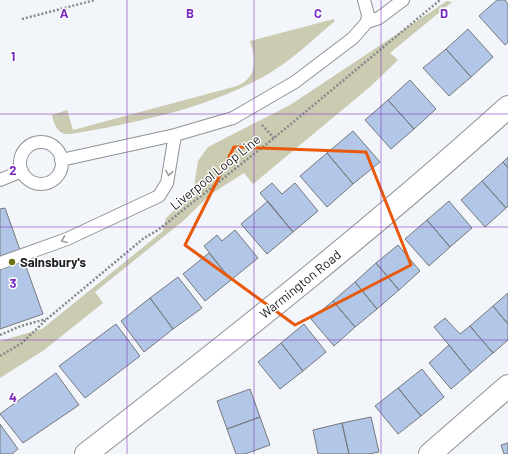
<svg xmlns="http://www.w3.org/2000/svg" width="508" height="454" font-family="Barlow,sans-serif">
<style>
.green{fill:#cacbb0}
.building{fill:#b2c7e7;stroke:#76797c}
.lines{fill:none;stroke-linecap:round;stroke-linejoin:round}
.service-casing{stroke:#909296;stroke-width:14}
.minor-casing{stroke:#909296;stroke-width:24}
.path{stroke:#86888b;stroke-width:2.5;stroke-dasharray:2 2;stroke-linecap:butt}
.service{stroke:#fff;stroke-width:12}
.minor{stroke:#fff;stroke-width:22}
.oneway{stroke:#9b9c9c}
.marked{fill:none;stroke:#e8590c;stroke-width:3;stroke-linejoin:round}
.grid{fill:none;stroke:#7b2cbf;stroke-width:1;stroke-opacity:0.55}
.poi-dot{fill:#717115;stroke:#fff;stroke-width:1.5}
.labels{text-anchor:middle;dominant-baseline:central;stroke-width:3;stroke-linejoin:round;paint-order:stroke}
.street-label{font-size:13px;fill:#212224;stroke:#fff}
.poi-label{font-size:13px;font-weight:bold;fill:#212224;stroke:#fff;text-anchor:start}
.grid-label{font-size:13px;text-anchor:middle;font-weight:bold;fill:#7b2cbf;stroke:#fff;stroke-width:3;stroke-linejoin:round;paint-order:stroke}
</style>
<rect width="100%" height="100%" fill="#f2f5f9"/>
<path class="green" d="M 447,1 L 452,2 L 390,53 L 398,60 L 371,86 L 253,184 L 244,173 L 211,194 L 183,221 L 95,292 L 103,303 L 44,350 L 0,378 L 0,341 L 42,329 L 163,231 L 166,218 L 193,193 L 198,161 L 208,147 L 290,105 Z
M 334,19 L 335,21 C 312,40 289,63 263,77 C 204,109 136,123 70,134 C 58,135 54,125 52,115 L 67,110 L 73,130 L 237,86 C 258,77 256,60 250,41 Z"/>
<path class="building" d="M 497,0 L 505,0 L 508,4 L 508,42 L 505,45 L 479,16 Z
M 468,29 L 493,57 L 471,77 L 446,49 Z
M 446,49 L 471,77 L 449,96 L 423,68 Z
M 410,80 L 436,109 L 414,129 L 388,100 Z
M 388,100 L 414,129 L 391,149 L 365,120 Z
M 353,131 L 380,162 L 353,184 L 327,153 Z
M 327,153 L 353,184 L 327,207 L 300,176 Z
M 508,157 L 508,168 L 503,162 Z
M 503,162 L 508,168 L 508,206 L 506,208 L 482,181 Z
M 482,181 L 506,208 L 485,227 L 461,200 Z
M 272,183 L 282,194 L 295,183 L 318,211 L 293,232 L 260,193 Z
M 268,201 L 293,232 L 267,254 L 241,224 Z
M 449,201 L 472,228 L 450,247 L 427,220 Z
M 5,208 L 43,314 L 0,329 L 0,209 Z
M 427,220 L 450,247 L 429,266 L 405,239 Z
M 235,230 L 258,258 L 231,280 L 204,246 L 217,235 L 222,241 Z
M 398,245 L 420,271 L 399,290 L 376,263 Z
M 209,253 L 231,280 L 205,301 L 183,274 Z
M 376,263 L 399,290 L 377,309 L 355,282 Z
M 178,277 L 202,308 L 173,329 L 150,298 Z
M 355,282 L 377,309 L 355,327 L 333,301 Z
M 508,293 L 508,324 L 493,306 Z
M 150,298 L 173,329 L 144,352 L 121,321 Z
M 333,301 L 355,327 L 334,346 L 311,319 Z
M 493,306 L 508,324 L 508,340 L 493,353 L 470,326 Z
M 445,318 L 460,334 L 470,326 L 493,353 L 471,372 L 434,327 Z
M 116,324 L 140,356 L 85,398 L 59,366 Z
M 304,324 L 326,352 L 303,371 L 281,343 Z
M 281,343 L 303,371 L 280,389 L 258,362 Z
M 449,345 L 471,372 L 451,389 L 429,363 Z
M 422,369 L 444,397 L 421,416 L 398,388 Z
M 56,373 L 79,405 L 23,443 L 0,414 Z
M 398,388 L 421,416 L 398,434 L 375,406 Z
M 250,389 L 260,417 L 227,429 L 217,401 Z
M 260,417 L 270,445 L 245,454 L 236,454 L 227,429 Z
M 371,417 L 379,452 L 369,454 L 349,454 L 342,423 Z
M 342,423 L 349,454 L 318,454 L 313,430 Z
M 0,424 L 18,449 L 12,454 L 0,454 Z
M 508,443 L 508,454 L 504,454 L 501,445 Z"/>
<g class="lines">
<g class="service-casing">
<path id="service" d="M 367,22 L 379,18 L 403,0
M20 163a21 21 0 1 1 42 0a21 21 0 1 1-42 0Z
M 61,160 L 175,135 L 233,118 L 295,82 L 353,38 L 367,22 L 368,15 L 364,0
M 0,180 L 22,171
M 0,263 L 67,239 L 159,196 L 167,183 L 175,135"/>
</g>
<g class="minor-casing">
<path id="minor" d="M 86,454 C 230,342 373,229 508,107
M 430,454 L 508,386"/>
</g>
<path class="path" d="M 22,19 L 95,0
M 262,125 L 274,138
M 0,335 L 21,326 L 46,319
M 0,356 L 22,343 L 47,319 L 144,238 L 158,230 L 274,138 L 440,0"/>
<use href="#service" class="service"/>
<use href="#minor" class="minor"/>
</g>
<defs><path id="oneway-chevron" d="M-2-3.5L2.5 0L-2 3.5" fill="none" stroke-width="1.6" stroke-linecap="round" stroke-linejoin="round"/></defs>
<g class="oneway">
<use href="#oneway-chevron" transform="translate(169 173) rotate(100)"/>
<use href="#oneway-chevron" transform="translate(64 240) rotate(159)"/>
</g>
<path class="marked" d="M 234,147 L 366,152 L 411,265 L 295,325 L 185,245 Z"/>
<path class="grid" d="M 127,0 L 127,454M 254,0 L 254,454M 381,0 L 381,454M 0,114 L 508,114M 0,227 L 508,227M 0,340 L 508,340"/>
<circle class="poi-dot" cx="12" cy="262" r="4"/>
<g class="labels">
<g class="street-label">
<text transform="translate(215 172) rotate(-39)">Liverpool Loop Line</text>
<text transform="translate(300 284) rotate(-39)">Warmington Road</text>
</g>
<g class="poi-label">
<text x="20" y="262">Sainsbury's</text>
</g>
</g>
<g class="grid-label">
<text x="64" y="18">A</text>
<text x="190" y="18">B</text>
<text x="318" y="18">C</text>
<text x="444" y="18">D</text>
<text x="13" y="61">1</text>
<text x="13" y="175">2</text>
<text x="13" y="288">3</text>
<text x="13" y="402">4</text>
</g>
</svg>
